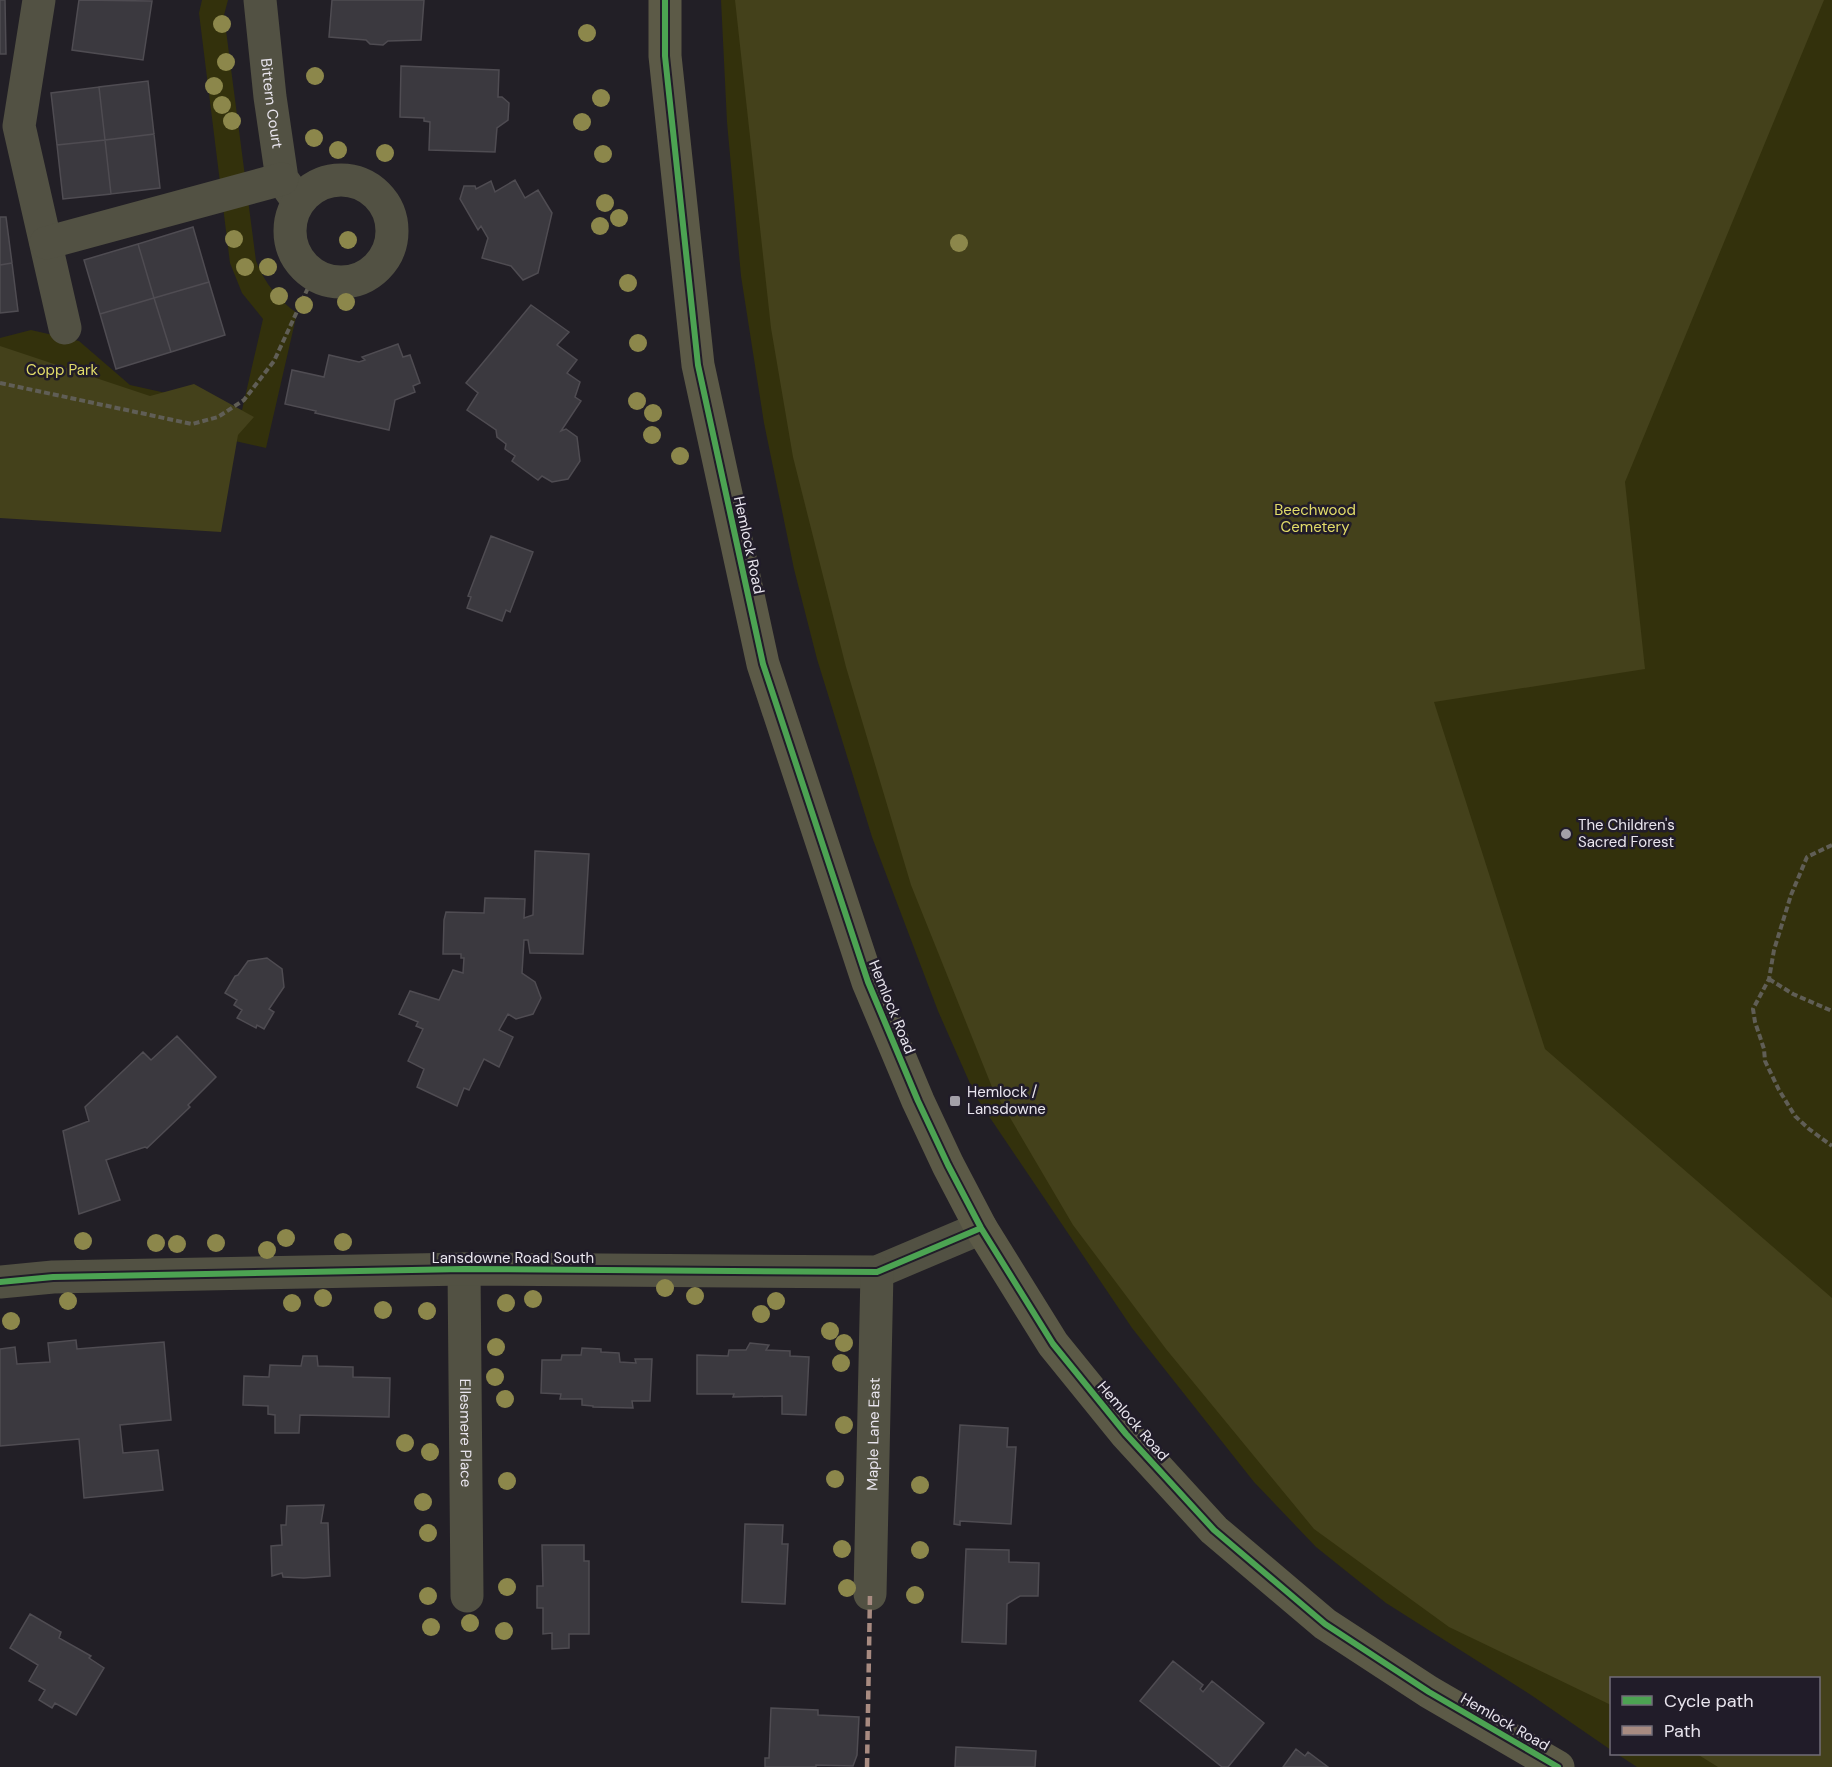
<svg xmlns="http://www.w3.org/2000/svg" width="1832" height="1767" font-family="'DM Sans',sans-serif">
<style>
.green{fill:#33310c}
.forest{fill:#44411b}
.building{fill:#3b393f;stroke:#4f4c52;stroke-width:1.5}
.lines{fill:none;stroke-linecap:round;stroke-linejoin:round}
.path{stroke:#605e56;stroke-width:4;stroke-dasharray:6 3;stroke-linecap:butt}
.minor{stroke:#525143;stroke-width:33}
.major{stroke:#5c5a47;stroke-width:33}
.quiet{stroke:#a88b81;stroke-width:4.5;stroke-dasharray:9 4.5;stroke-linecap:butt}
.cycleway-casing{stroke:#211c29;stroke-width:10}
.cycleway{stroke:#4ca352;stroke-width:6}
.tree{fill:#8c874b}
.poi-dot{fill:#a3a0a8;stroke:#211c29;stroke-width:2}
.labels{text-anchor:middle;dominant-baseline:central;stroke-width:5;stroke-linejoin:round;paint-order:stroke}
.street-label{font-size:15px;fill:#e9e5ee;stroke:#211c29}
.park-label{font-size:15px;fill:#e2dc69;stroke:#211c29}
.poi-label{font-size:15px;fill:#e9e5ee;stroke:#211c29;text-anchor:start}
</style>
<rect width="100%" height="100%" fill="#221f26"/>
<path class="green" d="M 202,0 L 228,0 L 224,15 L 256,261 C 265,283 277,299 297,313 L 266,448 L 0,388 L 0,338 L 31,330 L 79,341 L 130,385 L 242,410 L 263,319 L 242,293 L 230,263 L 199,13 Z
M 721,0 L 1832,0 L 1832,1767 L 1637,1767 L 1617,1754 L 1818,1754 L 1818,1678 L 1612,1678 L 1611,1750 L 1531,1695 L 1386,1603 L 1316,1547 L 1254,1482 L 1132,1328 L 976,1097 L 938,1011 L 872,837 L 817,659 L 794,569 L 764,423 L 741,276 L 727,122 Z"/>
<path class="forest" d="M 735,0 L 1824,0 L 1625,482 L 1645,669 L 1434,702 L 1545,1049 L 1832,1298 L 1832,1767 L 1718,1767 L 1697,1754 L 1818,1754 L 1818,1678 L 1612,1678 L 1611,1705 L 1449,1627 L 1314,1529 L 1166,1349 L 1073,1225 L 992,1087 L 911,885 L 846,667 L 793,457 L 771,328 Z
M 0,346 L 150,396 L 194,384 L 254,417 L 238,435 L 221,532 L 0,518 Z"/>
<path class="building" d="M 0,0 L 5,0 L 6,54 L 0,54 Z
M 79,0 L 152,1 L 143,60 L 72,50 Z
M 332,0 L 424,0 L 421,40 L 388,41 L 383,45 L 370,44 L 366,40 L 329,37 Z
M 401,66 L 499,70 L 498,97 L 502,97 L 509,103 L 508,120 L 497,128 L 495,152 L 429,150 L 430,122 L 424,121 L 424,118 L 400,117 Z
M 148,81 L 154,134 L 105,140 L 99,87 Z
M 99,87 L 105,140 L 57,145 L 51,93 Z
M 154,134 L 160,188 L 111,194 L 105,140 Z
M 105,140 L 111,194 L 63,199 L 57,145 Z
M 515,180 L 525,198 L 538,190 L 552,213 L 538,273 L 523,280 L 511,266 L 482,258 L 488,238 L 481,226 L 478,230 L 460,199 L 464,186 L 475,186 L 476,189 L 491,181 L 495,192 Z
M 0,217 L 6,217 L 12,263 L 0,265 Z
M 193,227 L 209,282 L 154,298 L 138,244 Z
M 138,244 L 154,298 L 100,314 L 84,260 Z
M 12,263 L 18,311 L 0,313 L 0,265 Z
M 209,282 L 225,335 L 171,352 L 154,298 Z
M 154,298 L 171,352 L 116,369 L 100,314 Z
M 531,305 L 569,332 L 557,345 L 577,360 L 567,373 L 580,382 L 575,397 L 581,401 L 561,431 L 566,429 L 577,437 L 580,461 L 568,479 L 552,482 L 542,476 L 538,480 L 512,461 L 515,456 L 505,449 L 506,444 L 497,437 L 496,430 L 467,410 L 478,393 L 466,383 Z
M 398,344 L 403,357 L 410,355 L 420,383 L 413,386 L 415,392 L 395,400 L 389,430 L 315,413 L 316,411 L 285,404 L 292,370 L 324,377 L 329,355 L 359,362 L 365,360 L 362,357 Z
M 491,536 L 533,552 L 510,612 L 506,610 L 502,621 L 467,608 L 471,597 L 468,596 Z
M 535,851 L 589,854 L 583,954 L 530,953 L 528,940 L 524,940 L 522,973 L 535,982 L 541,998 L 533,1014 L 516,1019 L 508,1014 L 499,1030 L 513,1037 L 499,1067 L 484,1059 L 469,1090 L 464,1088 L 457,1106 L 417,1087 L 424,1069 L 408,1061 L 423,1029 L 416,1026 L 418,1022 L 399,1014 L 410,991 L 439,1000 L 453,970 L 463,973 L 464,958 L 461,958 L 461,954 L 443,954 L 444,920 L 446,912 L 484,913 L 485,898 L 525,899 L 524,918 L 533,915 Z
M 267,958 L 282,969 L 284,987 L 269,1009 L 274,1012 L 264,1029 L 257,1025 L 256,1028 L 237,1018 L 242,1010 L 234,1005 L 237,1000 L 225,993 L 235,976 L 238,975 L 248,961 Z
M 177,1036 L 216,1077 L 188,1105 L 190,1107 L 147,1148 L 145,1147 L 106,1160 L 120,1200 L 79,1214 L 63,1131 L 89,1121 L 85,1107 L 143,1052 L 151,1060 Z
M 76,1340 L 77,1349 L 164,1342 L 171,1420 L 120,1425 L 123,1453 L 158,1450 L 163,1490 L 84,1498 L 79,1439 L 0,1446 L 0,1349 L 15,1347 L 17,1364 L 50,1362 L 48,1343 Z
M 750,1343 L 769,1345 L 766,1350 L 790,1351 L 790,1356 L 809,1357 L 806,1415 L 782,1414 L 782,1396 L 733,1397 L 734,1394 L 697,1394 L 697,1355 L 728,1356 L 729,1350 L 746,1350 Z
M 582,1348 L 601,1349 L 601,1352 L 619,1353 L 620,1362 L 636,1363 L 635,1359 L 652,1359 L 650,1401 L 632,1401 L 633,1408 L 593,1407 L 593,1406 L 582,1405 L 582,1399 L 560,1399 L 561,1394 L 541,1393 L 542,1360 L 561,1360 L 562,1355 L 581,1355 Z
M 303,1356 L 317,1356 L 318,1366 L 353,1367 L 353,1377 L 390,1378 L 389,1417 L 300,1415 L 299,1433 L 275,1433 L 275,1415 L 268,1414 L 268,1406 L 243,1405 L 244,1376 L 269,1377 L 270,1365 L 301,1366 Z
M 960,1425 L 1008,1428 L 1007,1447 L 1016,1447 L 1011,1524 L 960,1521 L 960,1525 L 954,1524 Z
M 324,1505 L 321,1523 L 328,1523 L 330,1576 L 304,1578 L 283,1577 L 282,1573 L 272,1576 L 271,1546 L 282,1545 L 281,1525 L 286,1525 L 287,1506 Z
M 745,1524 L 783,1525 L 782,1544 L 788,1544 L 785,1604 L 742,1602 Z
M 542,1545 L 584,1545 L 584,1561 L 589,1561 L 589,1634 L 569,1634 L 569,1648 L 552,1649 L 552,1633 L 543,1634 L 543,1608 L 537,1608 L 537,1586 L 543,1586 Z
M 966,1549 L 1009,1550 L 1009,1562 L 1039,1563 L 1038,1596 L 1020,1596 L 1007,1604 L 1006,1644 L 962,1642 Z
M 30,1614 L 61,1632 L 59,1638 L 91,1656 L 89,1658 L 104,1668 L 76,1715 L 55,1703 L 52,1708 L 39,1700 L 45,1690 L 29,1681 L 38,1665 L 10,1648 Z
M 1173,1661 L 1203,1685 L 1200,1689 L 1203,1692 L 1212,1681 L 1264,1723 L 1228,1767 L 1222,1767 L 1140,1701 Z
M 771,1708 L 818,1710 L 818,1715 L 859,1717 L 857,1755 L 853,1766 L 816,1765 L 816,1767 L 765,1767 L 765,1758 L 769,1758 Z
M 956,1747 L 1036,1751 L 1035,1767 L 955,1767 Z
M 1296,1749 L 1305,1756 L 1308,1752 L 1328,1767 L 1283,1767 Z"/>
<g class="lines">
<path class="path" d="M 0,383 L 192,424 L 218,417 L 244,400 L 274,361 L 314,275
M 1832,845 L 1807,857 L 1791,895 L 1774,950 L 1769,979 L 1753,1009 L 1755,1022 L 1764,1049 L 1765,1061 L 1779,1090 L 1795,1116 L 1809,1129 L 1832,1146
M 1769,979 L 1793,994 L 1832,1011"/>
<g class="minor">
<path d="M 39,0 L 19,126 L 65,328"/>
<path id="s1" d="M 260,0 L 270,97 L 282,179 L 295,197"/>
<circle cx="341" cy="231" r="51"/>
<path d="M 46,243 L 282,179"/>
<path id="s2" d="M 464,1269 L 467,1596"/>
<path d="M 0,1282 L 53,1277 L 464,1269 L 877,1272 L 981,1228"/>
<path id="s3" d="M 870,1594 L 877,1272"/>
</g>
<path class="major" d="M 665,0 L 665,56 L 698,365 L 763,664 L 868,982 L 918,1101 L 948,1165 L 981,1228 L 1053,1344 L 1126,1434 L 1214,1530 L 1325,1624 L 1429,1692 L 1558,1767"/>
<path class="quiet" d="M 867,1767 L 870,1594"/>
<g class="cycleway-casing">
<path id="cycleway" d="M 665,0 L 665,56 L 698,365 L 763,664 L 868,982 L 918,1101 L 948,1165 L 981,1228 L 1053,1344 L 1126,1434 L 1214,1530 L 1325,1624 L 1429,1692 L 1558,1767
M 0,1282 L 53,1277 L 464,1269 L 877,1272 L 981,1228"/>
</g>
<use href="#cycleway" class="cycleway"/>
</g>
<g class="tree">
<circle cx="222" cy="24" r="9"/>
<circle cx="587" cy="33" r="9"/>
<circle cx="226" cy="62" r="9"/>
<circle cx="315" cy="76" r="9"/>
<circle cx="214" cy="86" r="9"/>
<circle cx="601" cy="98" r="9"/>
<circle cx="222" cy="105" r="9"/>
<circle cx="232" cy="121" r="9"/>
<circle cx="582" cy="122" r="9"/>
<circle cx="314" cy="138" r="9"/>
<circle cx="338" cy="150" r="9"/>
<circle cx="385" cy="153" r="9"/>
<circle cx="603" cy="154" r="9"/>
<circle cx="605" cy="203" r="9"/>
<circle cx="619" cy="218" r="9"/>
<circle cx="600" cy="226" r="9"/>
<circle cx="234" cy="239" r="9"/>
<circle cx="348" cy="240" r="9"/>
<circle cx="959" cy="243" r="9"/>
<circle cx="245" cy="267" r="9"/>
<circle cx="268" cy="267" r="9"/>
<circle cx="628" cy="283" r="9"/>
<circle cx="279" cy="296" r="9"/>
<circle cx="346" cy="302" r="9"/>
<circle cx="304" cy="305" r="9"/>
<circle cx="638" cy="343" r="9"/>
<circle cx="637" cy="401" r="9"/>
<circle cx="653" cy="413" r="9"/>
<circle cx="652" cy="435" r="9"/>
<circle cx="680" cy="456" r="9"/>
<circle cx="286" cy="1238" r="9"/>
<circle cx="83" cy="1241" r="9"/>
<circle cx="343" cy="1242" r="9"/>
<circle cx="156" cy="1243" r="9"/>
<circle cx="216" cy="1243" r="9"/>
<circle cx="177" cy="1244" r="9"/>
<circle cx="267" cy="1250" r="9"/>
<circle cx="665" cy="1288" r="9"/>
<circle cx="695" cy="1296" r="9"/>
<circle cx="323" cy="1298" r="9"/>
<circle cx="533" cy="1299" r="9"/>
<circle cx="68" cy="1301" r="9"/>
<circle cx="776" cy="1301" r="9"/>
<circle cx="292" cy="1303" r="9"/>
<circle cx="506" cy="1303" r="9"/>
<circle cx="383" cy="1310" r="9"/>
<circle cx="427" cy="1311" r="9"/>
<circle cx="761" cy="1314" r="9"/>
<circle cx="11" cy="1321" r="9"/>
<circle cx="830" cy="1331" r="9"/>
<circle cx="844" cy="1343" r="9"/>
<circle cx="496" cy="1347" r="9"/>
<circle cx="841" cy="1363" r="9"/>
<circle cx="495" cy="1377" r="9"/>
<circle cx="505" cy="1399" r="9"/>
<circle cx="844" cy="1425" r="9"/>
<circle cx="405" cy="1443" r="9"/>
<circle cx="430" cy="1452" r="9"/>
<circle cx="835" cy="1479" r="9"/>
<circle cx="507" cy="1481" r="9"/>
<circle cx="920" cy="1485" r="9"/>
<circle cx="423" cy="1502" r="9"/>
<circle cx="428" cy="1533" r="9"/>
<circle cx="842" cy="1549" r="9"/>
<circle cx="920" cy="1550" r="9"/>
<circle cx="507" cy="1587" r="9"/>
<circle cx="847" cy="1588" r="9"/>
<circle cx="915" cy="1595" r="9"/>
<circle cx="428" cy="1596" r="9"/>
<circle cx="470" cy="1623" r="9"/>
<circle cx="431" cy="1627" r="9"/>
<circle cx="504" cy="1631" r="9"/>
</g>
<g class="poi-dot">
<circle cx="1566" cy="834" r="6"/>
<rect x="949" y="1095" width="12" height="12" rx="3"/>
</g>
<g class="labels">
<g class="street-label">
<text stroke="none"><textPath href="#s1" startOffset="104">Bittern Court</textPath></text>
<text transform="translate(749 545) rotate(78)">Hemlock Road</text>
<text transform="translate(892 1007) rotate(68)">Hemlock Road</text>
<text x="513" y="1258">Lansdowne Road South</text>
<text transform="translate(1133 1421) rotate(49)">Hemlock Road</text>
<text stroke="none"><textPath href="#s2" startOffset="164">Ellesmere Place</textPath></text>
<text stroke="none"><textPath href="#s3" startOffset="160">Maple Lane East</textPath></text>
<text transform="translate(1505 1722) rotate(30)">Hemlock Road</text>
</g>
<g class="park-label">
<text x="62" y="370">Copp Park</text>
<text x="1315" y="510">Beechwood<tspan x="1315" dy="17">Cemetery</tspan></text>
</g>
<g class="poi-label">
<text x="1578" y="825">The Children's<tspan x="1578" dy="17">Sacred Forest</tspan></text>
<text x="967" y="1092">Hemlock /<tspan x="967" dy="17">Lansdowne</tspan></text>
</g>
</g>
<rect x="1610" y="1677" width="210" height="78" fill="#211c29" stroke="#716c78" stroke-width="1.5"/>
<rect x="1622" y="1696" width="30" height="9" fill="#4ca352" stroke="#716c78" stroke-width="1.5"/>
<text x="1664" y="1707" font-size="18" fill="#e9e5ee">Cycle path</text>
<rect x="1622" y="1726" width="30" height="9" fill="#a88b81" stroke="#716c78" stroke-width="1.5"/>
<text x="1664" y="1737" font-size="18" fill="#e9e5ee">Path</text>
</svg>
